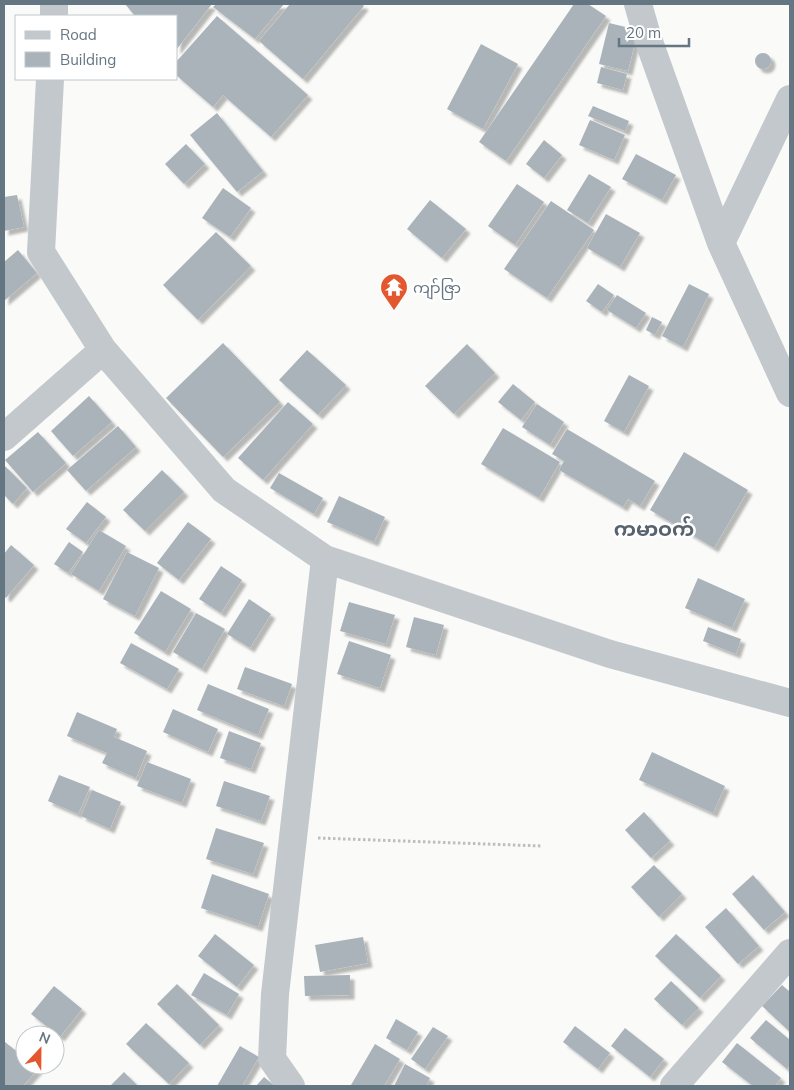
<svg xmlns="http://www.w3.org/2000/svg" width="794" height="1090" font-family="Mulish,'Noto Sans Myanmar',sans-serif">
<style>
.building{fill:#aab3b9;filter:url(#shadow)}
.lines{fill:none;stroke-linecap:round;stroke-linejoin:round}
.path{stroke:#bbbfc2;stroke-width:3;stroke-dasharray:2.5 2.5;stroke-linecap:butt}
.minor{stroke:#c3c8cc;stroke-width:28}
.labels{text-anchor:middle;dominant-baseline:central;stroke-width:5;stroke-linejoin:round;paint-order:stroke}
.poi-label{font-size:15px;fill:#657683;stroke:#fff;text-anchor:start}
.district-label{font-size:20px;font-weight:bold;fill:#57646e;stroke:#fff}
</style>
<defs>
<filter id="shadow"><feDropShadow dx="4.5" dy="4.5" stdDeviation="1" flood-color="#0004"/></filter>
</defs>
<rect width="100%" height="100%" fill="#fafaf8"/>
<path class="building" d="M 125,4 L 212,4 L 176,50 L 176,16 L 135,16 Z
M 216,4 L 284,4 L 255,39 L 213,7 Z
M 290,4 L 362,4 L 364,6 L 303,79 L 259,41 Z
M 574,4 L 588,4 L 606,16 L 506,161 L 479,142 Z
M 217,16 L 308,95 L 271,137 L 223,95 L 213,107 L 176,75 L 176,62 Z
M 609,23 L 638,30 L 628,71 L 599,64 Z
M 481,44 L 518,64 L 483,129 L 447,109 Z
M755 61a8 8 0 1 1 16 0a8 8 0 1 1-16 0Z
M 601,67 L 627,74 L 623,90 L 597,83 Z
M 593,106 L 629,121 L 625,131 L 588,116 Z
M 217,113 L 263,171 L 237,192 L 190,135 Z
M 590,120 L 625,135 L 614,160 L 579,145 Z
M 544,140 L 562,155 L 544,178 L 526,164 Z
M 186,144 L 205,164 L 184,184 L 165,164 Z
M 636,154 L 676,175 L 662,200 L 622,179 Z
M 589,174 L 611,187 L 588,223 L 567,210 Z
M 517,184 L 544,202 L 515,245 L 488,226 Z
M 223,188 L 251,208 L 230,237 L 202,218 Z
M 17,195 L 24,227 L 4,231 L 4,197 Z
M 430,200 L 466,229 L 442,258 L 407,229 Z
M 551,201 L 594,230 L 547,298 L 504,269 Z
M 606,214 L 640,233 L 620,267 L 587,248 Z
M 216,232 L 251,266 L 198,320 L 163,285 Z
M 18,250 L 37,273 L 4,301 L 4,262 Z
M 598,284 L 614,295 L 602,312 L 586,301 Z
M 689,284 L 709,294 L 683,347 L 662,336 Z
M 617,295 L 646,313 L 636,328 L 607,310 Z
M 652,317 L 662,322 L 655,335 L 646,330 Z
M 223,343 L 280,402 L 223,457 L 166,398 Z
M 467,344 L 495,373 L 454,414 L 425,386 Z
M 307,350 L 346,385 L 318,415 L 279,380 Z
M 629,375 L 649,386 L 624,432 L 604,421 Z
M 513,384 L 535,402 L 521,420 L 498,402 Z
M 89,396 L 112,422 L 73,456 L 51,431 Z
M 288,402 L 313,424 L 263,480 L 238,458 Z
M 537,404 L 564,422 L 550,445 L 522,427 Z
M 118,426 L 136,447 L 86,491 L 67,470 Z
M 503,428 L 560,462 L 539,498 L 481,464 Z
M 567,429 L 655,481 L 640,506 L 628,499 L 623,507 L 559,470 L 564,461 L 552,454 Z
M 38,432 L 66,463 L 33,492 L 5,460 Z
M 684,452 L 748,490 L 714,548 L 650,510 Z
M 4,465 L 27,488 L 13,504 L 4,495 Z
M 162,470 L 184,492 L 145,531 L 123,510 Z
M 279,473 L 323,498 L 314,514 L 270,488 Z
M 339,496 L 385,517 L 374,542 L 327,522 Z
M 87,502 L 106,517 L 86,543 L 66,529 Z
M 188,522 L 211,539 L 179,580 L 157,563 Z
M 99,530 L 126,546 L 99,591 L 71,574 Z
M 69,542 L 83,552 L 68,573 L 54,564 Z
M 11,545 L 34,565 L 6,598 L 4,596 L 4,554 Z
M 127,552 L 159,568 L 135,616 L 103,599 Z
M 221,566 L 242,580 L 221,613 L 199,599 Z
M 698,578 L 745,599 L 732,628 L 685,608 Z
M 161,591 L 191,609 L 165,652 L 134,633 Z
M 249,599 L 271,614 L 250,648 L 227,634 Z
M 349,602 L 395,615 L 386,644 L 340,631 Z
M 196,613 L 225,629 L 202,669 L 173,652 Z
M 414,617 L 444,625 L 436,655 L 406,647 Z
M 708,627 L 741,639 L 736,654 L 703,641 Z
M 349,641 L 391,655 L 380,688 L 337,674 Z
M 131,643 L 179,669 L 167,689 L 120,663 Z
M 245,667 L 292,684 L 284,706 L 237,689 Z
M 208,684 L 269,709 L 258,735 L 197,710 Z
M 173,709 L 218,729 L 208,752 L 163,732 Z
M 77,712 L 117,729 L 114,737 L 147,751 L 136,778 L 102,763 L 107,753 L 67,736 Z
M 229,731 L 261,743 L 251,769 L 220,758 Z
M 652,752 L 725,786 L 713,813 L 639,780 Z
M 147,762 L 191,779 L 182,803 L 137,786 Z
M 59,775 L 90,787 L 78,814 L 48,801 Z
M 224,781 L 270,796 L 261,821 L 216,806 Z
M 92,790 L 121,802 L 110,829 L 81,816 Z
M 644,812 L 670,841 L 651,858 L 625,830 Z
M 216,828 L 264,843 L 253,874 L 206,859 Z
M 654,865 L 682,894 L 659,917 L 631,887 Z
M 212,874 L 269,894 L 258,927 L 201,908 Z
M 753,875 L 785,912 L 764,930 L 732,894 Z
M 726,908 L 759,946 L 738,964 L 705,927 Z
M 215,934 L 254,965 L 237,987 L 198,956 Z
M 676,934 L 721,976 L 700,998 L 655,956 Z
M 363,937 L 368,963 L 320,972 L 315,945 Z
M 204,973 L 239,994 L 227,1015 L 191,995 Z
M 350,975 L 350,995 L 305,996 L 304,976 Z
M 671,981 L 699,1008 L 682,1025 L 654,999 Z
M 177,984 L 219,1025 L 200,1045 L 157,1004 Z
M 782,985 L 790,992 L 790,1032 L 762,1006 Z
M 54,986 L 82,1009 L 60,1037 L 31,1014 Z
M 396,1019 L 418,1032 L 407,1050 L 386,1038 Z
M 766,1020 L 790,1040 L 790,1065 L 787,1069 L 750,1038 Z
M 146,1023 L 189,1063 L 169,1084 L 126,1044 Z
M 575,1026 L 610,1053 L 598,1069 L 563,1042 Z
M 433,1027 L 448,1036 L 425,1069 L 411,1059 Z
M 625,1028 L 664,1059 L 650,1077 L 611,1046 Z
M 5,1042 L 25,1058 L 25,1065 L 33,1065 L 38,1069 L 23,1086 L 4,1086 Z
M 737,1043 L 781,1078 L 775,1086 L 753,1086 L 722,1062 Z
M 375,1044 L 400,1059 L 384,1086 L 353,1086 L 351,1085 Z
M 240,1046 L 259,1057 L 242,1086 L 217,1086 Z
M 405,1064 L 430,1078 L 426,1086 L 394,1086 Z
M 124,1072 L 138,1086 L 110,1086 Z
M 264,1077 L 275,1086 L 256,1086 Z"/>
<g class="lines">
<path class="path" d="M 318,838 L 542,846"/>
<path class="minor" d="M 638,4 L 648,39 L 721,243 L 790,393
M 54,16 L 54,4
M 50,79 L 41,252 L 103,350 L 224,490 L 325,559 L 610,654 L 790,703
M 721,243 L 790,99
M 4,437 L 103,350
M 291,1086 L 272,1059 L 275,994 L 325,559
M 674,1086 L 790,953"/>
</g>
<defs>
<g id="temple-pin" transform="scale(1.4375)"><path d="M0 17L-7.5 6A9.5 9.5 0 1 1 7.5 6Z" fill="#e4572e" stroke="#fff"/><path d="M0-6L5-2H3V0L6.5 2.5H4V6H1.5V3h-3V6H-4V2.5H-6.5L-3 0V-2H-5Z" fill="#fff"/></g>
</defs>
<g fill-rule="evenodd">
<use href="#temple-pin" x="394" y="287"/>
</g>
<g class="labels">
<g class="poi-label">
<text x="413" y="287">ကျာ်ဇြာ</text>
</g>
<g class="district-label">
<text x="654" y="528">ကမာဝက်</text>
</g>
</g>
<rect width="794" height="1090" fill="none" stroke="#657683" stroke-width="10"/>
<rect x="15" y="15" width="162" height="65" fill="#ffffff" stroke="#c1c8cd"/>
<rect x="25" y="31" width="25" height="8" fill="#c3c8cc" stroke="#c1c8cd"/>
<text x="60" y="40" font-size="15" fill="#657683">Road</text>
<rect x="25" y="52" width="25" height="15" fill="#aab3b9" stroke="#c1c8cd"/>
<text x="60" y="65" font-size="15" fill="#657683">Building</text>
<g transform="translate(40 1050) rotate(22)"><circle r="24" fill="#ffffff" stroke="#c1c8cd"/>
<path d="M0-4L9 19L0 12L-9 19Z" fill="#e4572e"/>
<text y="-8" font-size="14" font-weight="bold" text-anchor="middle" fill="#657683">N</text>
</g>
<path d="M619 38v8h70v-8" fill="none" stroke="#657683" stroke-width="2.5"/>
<text x="626" y="38" font-size="15" fill="#657683" stroke="#ffffff" stroke-width="4" paint-order="stroke">20 m</text>
</svg>
